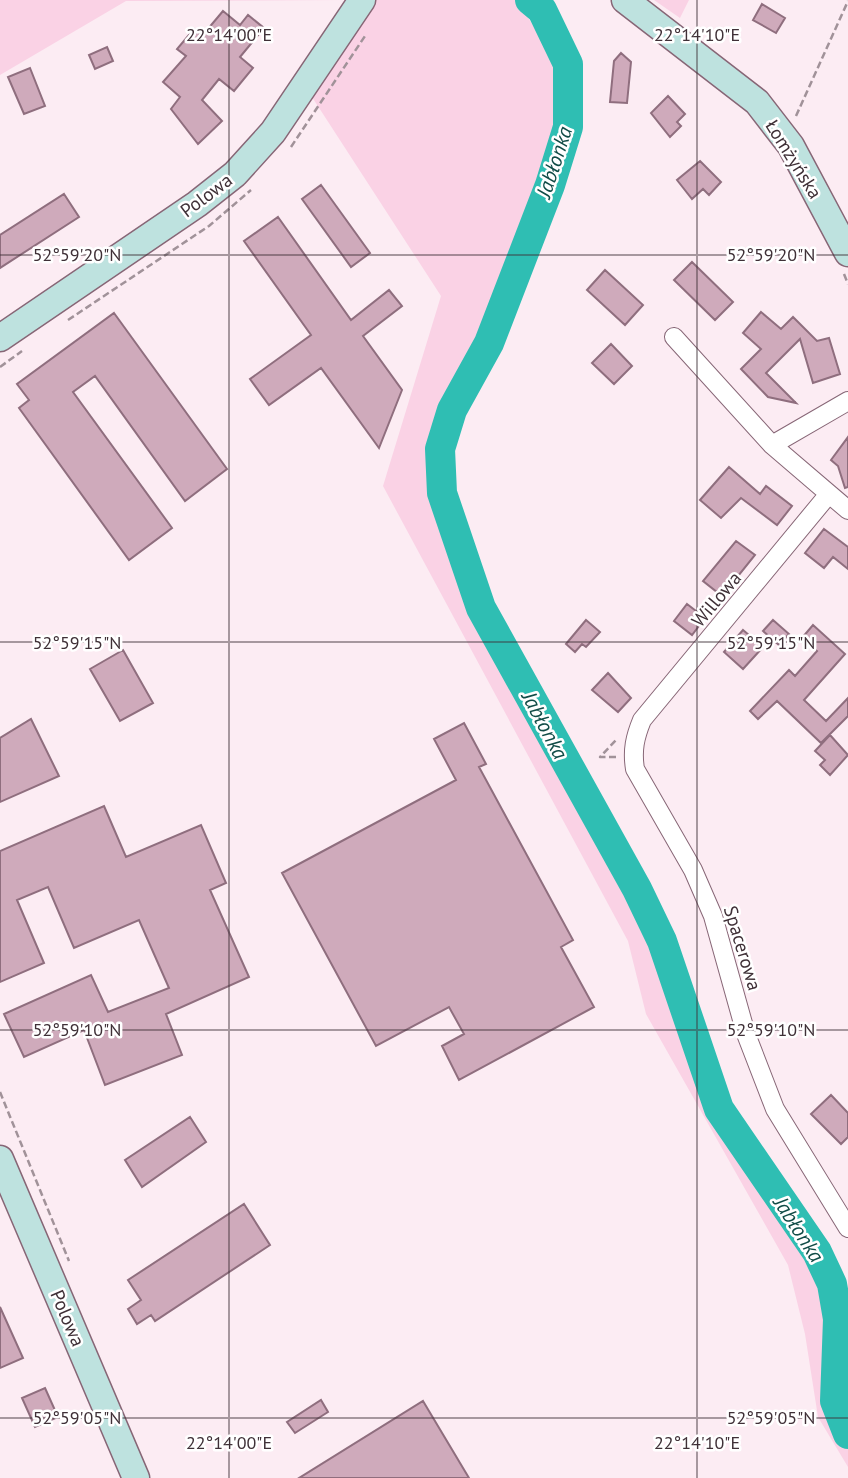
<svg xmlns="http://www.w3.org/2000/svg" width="848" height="1478" font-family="'PT Sans',sans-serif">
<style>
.green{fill:#fad2e5}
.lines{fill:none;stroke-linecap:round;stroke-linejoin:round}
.river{stroke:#2fbeb3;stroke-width:30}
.building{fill:#cfaabb;stroke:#8f6e7e;stroke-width:2}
.street-casing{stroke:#876676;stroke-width:20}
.secondary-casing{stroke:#876676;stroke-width:29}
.path{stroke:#a19299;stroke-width:2.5;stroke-dasharray:7 3.5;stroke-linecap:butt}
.street{stroke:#fff;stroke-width:18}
.secondary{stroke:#bee2df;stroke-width:26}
.ticks{fill:none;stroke:#3f3037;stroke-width:2;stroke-opacity:0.45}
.labels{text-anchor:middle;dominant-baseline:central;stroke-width:5;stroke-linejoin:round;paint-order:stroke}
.street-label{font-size:19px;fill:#3f3037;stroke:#fff}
.water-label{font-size:21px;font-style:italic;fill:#114c47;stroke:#fff}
.ticks-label{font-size:18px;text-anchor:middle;fill:#3f3037;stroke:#fff;stroke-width:5;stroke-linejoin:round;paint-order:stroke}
</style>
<rect width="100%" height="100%" fill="#fcecf3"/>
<path class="green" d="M 0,0 L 344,0 L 126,1 L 0,75 Z
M 376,0 L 517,0 L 557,64 L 557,108 L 546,166 L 474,345 L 430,430 L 428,479 L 455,571 L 646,926 L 662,965 L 679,1037 L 710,1110 L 815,1275 L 828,1318 L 827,1406 L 837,1430 L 848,1443 L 848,1467 L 818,1417 L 805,1334 L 788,1265 L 646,1014 L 628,941 L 383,486 L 441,296 L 312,97 Z
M 654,0 L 689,0 L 680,18 Z"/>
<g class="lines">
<path class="river" d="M 530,0 L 542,10 L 568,64 L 568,127 L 550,185 L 489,343 L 452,410 L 440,449 L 442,493 L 481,608 L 637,889 L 662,941 L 719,1109 L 817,1252 L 832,1284 L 838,1319 L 835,1401 L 848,1434"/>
</g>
<path class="building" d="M 762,4 L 785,18 L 776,33 L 753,20 Z
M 223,11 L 240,25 L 248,15 L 264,28 L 240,57 L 253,68 L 234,91 L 219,79 L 202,100 L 222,121 L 198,144 L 171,109 L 180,97 L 163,82 L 186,56 L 177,49 L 194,29 L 202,36 Z
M 107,47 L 113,61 L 95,69 L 89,55 Z
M 621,53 L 631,62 L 627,103 L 610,102 L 614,61 Z
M 30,68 L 45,106 L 24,114 L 8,77 Z
M 668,96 L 685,114 L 677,122 L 681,126 L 670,137 L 651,113 Z
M 700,161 L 721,182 L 709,195 L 703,189 L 692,199 L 677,180 Z
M 321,185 L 370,253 L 351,267 L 302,199 Z
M 64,194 L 79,217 L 0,268 L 0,235 Z
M 278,217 L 351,320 L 389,290 L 402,306 L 363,336 L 402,390 L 379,448 L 321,368 L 269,405 L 250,379 L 311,335 L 244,241 Z
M 692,262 L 733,302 L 715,320 L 674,280 Z
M 605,270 L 643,305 L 625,325 L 587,290 Z
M 761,312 L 781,329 L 793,317 L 817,341 L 829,338 L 840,374 L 813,383 L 800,339 L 766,373 L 796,403 L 768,397 L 741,369 L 761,349 L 743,333 Z
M 114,313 L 227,469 L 185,501 L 95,376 L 73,392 L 172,528 L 129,560 L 19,408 L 29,400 L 17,384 Z
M 611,344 L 632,366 L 614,384 L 592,363 Z
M 848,437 L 848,487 L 845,488 L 838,466 L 831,460 Z
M 729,467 L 760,494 L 766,486 L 792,506 L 777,525 L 741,498 L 721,518 L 700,500 Z
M 824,529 L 848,547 L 848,569 L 833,557 L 824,568 L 805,553 Z
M 736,541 L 755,555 L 722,596 L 703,581 Z
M 687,604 L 705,618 L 692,635 L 674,621 Z
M 586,620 L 600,632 L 586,647 L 582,644 L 575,652 L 566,644 Z
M 773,620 L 789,634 L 779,645 L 763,631 Z
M 813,625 L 845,654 L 804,700 L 826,721 L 848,698 L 848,716 L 821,743 L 777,701 L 758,719 L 750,711 L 789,670 L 795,676 L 817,651 L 802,638 Z
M 743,630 L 763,647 L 743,669 L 724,652 Z
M 123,650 L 153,703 L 120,721 L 90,669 Z
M 608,673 L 631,698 L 618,712 L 592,690 Z
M 31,719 L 59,776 L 0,802 L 0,738 Z
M 464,723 L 486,764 L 479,767 L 573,940 L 561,947 L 594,1007 L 459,1080 L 442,1046 L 464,1034 L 449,1007 L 376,1046 L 282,873 L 456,780 L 434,739 Z
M 830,735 L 848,755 L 830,775 L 820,765 L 825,760 L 815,751 Z
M 104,806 L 126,857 L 201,825 L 226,883 L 210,890 L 249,977 L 166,1014 L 182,1055 L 105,1085 L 84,1030 L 24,1057 L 4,1014 L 91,975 L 108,1012 L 169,988 L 139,920 L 74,948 L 48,887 L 17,900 L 44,963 L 0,982 L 0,851 Z
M 831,1095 L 848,1113 L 848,1137 L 841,1144 L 811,1114 Z
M 190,1117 L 206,1142 L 142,1187 L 125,1160 Z
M 244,1204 L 270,1245 L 155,1321 L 151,1315 L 137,1324 L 128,1309 L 141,1300 L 128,1280 Z
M 0,1307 L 23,1358 L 0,1368 Z
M 45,1388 L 58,1417 L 35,1427 L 22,1398 Z
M 321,1400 L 328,1412 L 295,1433 L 287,1422 Z
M 423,1401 L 469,1478 L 299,1478 Z"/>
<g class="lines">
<g class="street-casing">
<path id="street" d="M 674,337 L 772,445 L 848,510
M 772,445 L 848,401
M 828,495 L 642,720 C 635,737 632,750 635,769 L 693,870 L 713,916 L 746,1034 L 775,1109 L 848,1228"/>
</g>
<g class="secondary-casing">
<path id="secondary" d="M 625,0 L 757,102 L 791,146 L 848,253
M 0,338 L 197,204 L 235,174 L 273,132 L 362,0
M 0,1159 L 136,1478"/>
</g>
<path class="path" d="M 796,116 L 848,1
M 291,147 L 365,36
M 844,274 L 848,284
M 68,320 L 209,226 L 251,190
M 0,367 L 22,351
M 616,757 L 600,757 L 617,739
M 0,1092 L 69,1261"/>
<use href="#street" class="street"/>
<use href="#secondary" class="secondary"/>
</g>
<path class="ticks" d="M 229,0 L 229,1478M 697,0 L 697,1478M 0,255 L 848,255M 0,642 L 848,642M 0,1030 L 848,1030M 0,1418 L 848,1418"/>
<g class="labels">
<g class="street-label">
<text transform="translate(794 159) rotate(58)">Łomżyńska</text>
<text transform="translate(206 195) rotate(-37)">Polowa</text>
<text transform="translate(716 599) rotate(-50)">Willowa</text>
<text transform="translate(743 948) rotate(73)">Spacerowa</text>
<text transform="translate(68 1318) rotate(67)">Polowa</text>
</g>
<g class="water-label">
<text transform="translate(554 162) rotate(-72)">Jabłonka</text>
<text transform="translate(545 725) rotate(62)">Jabłonka</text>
<text transform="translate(799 1229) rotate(57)">Jabłonka</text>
</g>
</g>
<g class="ticks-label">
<text x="229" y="41">22°14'00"E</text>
<text x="697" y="41">22°14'10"E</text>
<text x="77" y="261">52°59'20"N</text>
<text x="771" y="261">52°59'20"N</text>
<text x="77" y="649">52°59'15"N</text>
<text x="771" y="649">52°59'15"N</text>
<text x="77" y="1036">52°59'10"N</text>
<text x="771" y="1036">52°59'10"N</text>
<text x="77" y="1424">52°59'05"N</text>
<text x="771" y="1424">52°59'05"N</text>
<text x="229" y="1449">22°14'00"E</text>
<text x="697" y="1449">22°14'10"E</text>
</g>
</svg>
